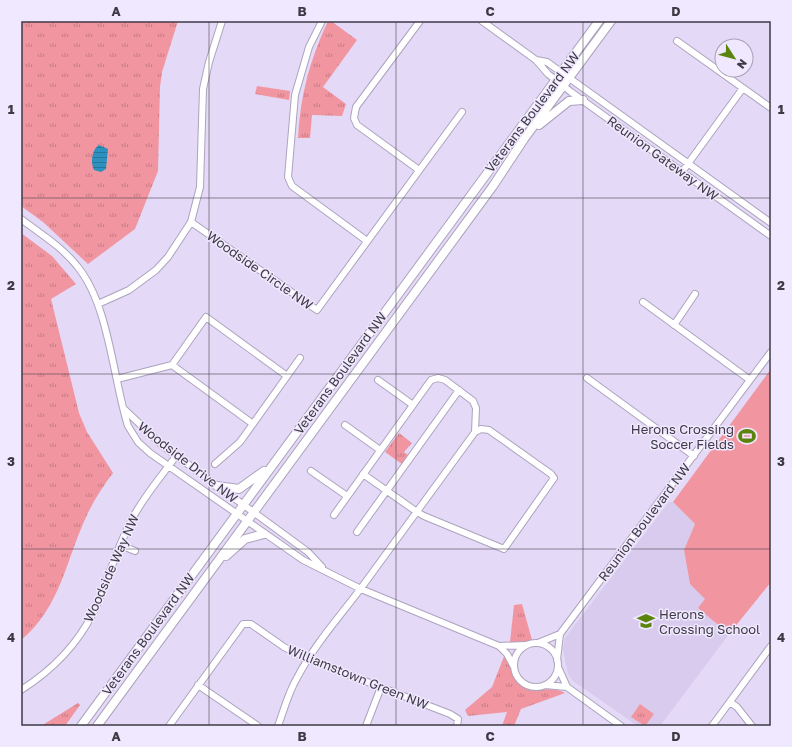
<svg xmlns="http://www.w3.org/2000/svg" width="792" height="747" font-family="'Golos Text',sans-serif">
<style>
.built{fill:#d8cbed}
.grass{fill:url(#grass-tufts)}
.garden{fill:#f195a1}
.water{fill:url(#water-rules)}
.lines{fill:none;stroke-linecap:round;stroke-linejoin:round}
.street-casing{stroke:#ada3be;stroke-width:8}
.secondary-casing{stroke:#ada3be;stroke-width:10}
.street{stroke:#fff;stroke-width:6}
.secondary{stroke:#fff;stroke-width:8}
.grid{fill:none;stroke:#3e3a45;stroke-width:1;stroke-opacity:0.55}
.labels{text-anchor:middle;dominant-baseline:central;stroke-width:3;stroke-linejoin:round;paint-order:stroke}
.street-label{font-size:13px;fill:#3e3a45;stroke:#f0e8ff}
.poi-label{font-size:13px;fill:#3e3a45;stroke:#f0e8ff;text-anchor:end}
.neatline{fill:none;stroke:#3e3a45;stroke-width:1.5}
.grid-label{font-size:13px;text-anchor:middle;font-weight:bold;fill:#3e3a45}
</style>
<defs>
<pattern id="grass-tufts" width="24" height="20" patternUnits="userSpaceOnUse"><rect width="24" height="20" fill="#f195a1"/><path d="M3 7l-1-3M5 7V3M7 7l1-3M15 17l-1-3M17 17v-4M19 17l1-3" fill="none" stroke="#c57b85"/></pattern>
<pattern id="water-rules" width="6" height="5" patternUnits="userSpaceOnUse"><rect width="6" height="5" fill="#2c91be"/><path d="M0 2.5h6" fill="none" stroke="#27779c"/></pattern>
</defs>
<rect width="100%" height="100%" fill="#e4d9f6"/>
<path class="built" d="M 669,502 L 673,502 L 695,524 L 684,550 L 690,584 L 706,599 L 698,608 L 729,634 L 660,726 L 638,726 L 573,681 L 568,674 L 563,650 L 565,638 Z"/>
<path class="grass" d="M 21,21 L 178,21 L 162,72 L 160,87 L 158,171 L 135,229 L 88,264 L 43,222 L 21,206 Z
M 328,21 L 331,21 L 357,40 L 323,87 L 346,104 L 342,116 L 312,115 L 310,138 L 298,138 C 300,96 310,59 328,21 Z
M 257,86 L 290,91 L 289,100 L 255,94 Z
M 21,233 L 52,256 L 76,284 L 51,299 L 79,413 L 87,432 L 113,473 C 103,486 94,500 87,515 C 66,559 61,607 21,640 Z
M 399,433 L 412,443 L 404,452 L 408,455 L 402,464 L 385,452 Z
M 522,604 L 532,640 L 520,643 L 510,642 L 514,605 Z
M 505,654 C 510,663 512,675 519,682 C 532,696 550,684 565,693 L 521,709 L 514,726 L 502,726 L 507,712 L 468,716 L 465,710 L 492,687 Z
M 78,703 L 80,705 L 65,726 L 41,726 Z
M 640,704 L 654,714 L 645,726 L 631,717 Z"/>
<path class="garden" d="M 771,369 L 771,582 L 729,634 L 698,608 L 705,599 L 690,584 L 684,550 L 695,524 L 673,502 Z"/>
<path class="water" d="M 99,145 L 108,149 L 106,169 L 101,172 L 94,170 C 90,163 92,149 99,145 Z"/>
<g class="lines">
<g class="street-casing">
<path id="street" d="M 322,21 L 309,47 L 295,95 L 288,177 L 292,186 L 367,241
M 482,21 L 536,60 L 548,74 L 571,92 L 771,236
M 677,41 L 771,108
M 536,60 L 547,62 L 771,223
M 419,170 L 357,125 L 354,118 L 356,107 L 420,21
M 682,172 L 743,88
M 21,219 C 41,234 62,247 77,266 C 109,304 113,379 128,426 L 138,442 L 150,453 L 303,560 L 361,589 L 499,646 L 507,654 L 514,667
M 191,222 L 317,310 L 462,112
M 643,302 L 750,380
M 98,304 L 129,290 L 156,270 L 168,257 L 191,222 L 200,187 L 203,89 L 209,62 L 222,21
M 674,325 L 695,294
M 172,365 L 253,424
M 587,378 L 694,456
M 117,379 L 172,365 L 206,317 L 287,376
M 378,380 L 413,405
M 125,410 L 163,446 L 308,552 L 322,567
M 345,425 L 380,450
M 215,464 L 240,442 L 300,358
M 311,471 L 347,496
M 334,515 L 431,380 L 438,378 L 445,380 L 473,401 L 476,408 L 475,432
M 357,532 L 459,390
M 120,545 L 135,551
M 538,643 L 560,634
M514 665a22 22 0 1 1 44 0a22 22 0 1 1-44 0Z
M 499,646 L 525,645
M 557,660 L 560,634 L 771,352
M 558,667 L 567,687
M 198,685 L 258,726
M 545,685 L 567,687 L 621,726
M 21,690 C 51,671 77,645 93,613 C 107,583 116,550 131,521 C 143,497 161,477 176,456
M 730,702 L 737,707 L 752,726
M 169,726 L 243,624 L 251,624 L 284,647 L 308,659 L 450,714 L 458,719 L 457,726
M 278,726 C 284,710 288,693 297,678 C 315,643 344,612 367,580 C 403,531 439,481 475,432 L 481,429 L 489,430 L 551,474 L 554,478 L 504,549 L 424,516 L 417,512 L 363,474
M 366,726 L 381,687
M 712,726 L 771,646"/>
</g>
<g class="secondary-casing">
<path id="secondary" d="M 539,125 L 569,101 L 583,100
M 217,486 L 239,489 L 264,471
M 226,556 L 245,539 L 264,534
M 81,726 L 599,21
M 97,726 L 493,186 L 524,139 L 611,21"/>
</g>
<use href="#street" class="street"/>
<use href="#secondary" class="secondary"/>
</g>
<path class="grid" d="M 209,21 L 209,726M 396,21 L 396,726M 583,21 L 583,726M 21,198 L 771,198M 21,374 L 771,374M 21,549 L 771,549"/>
<defs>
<g id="stadium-bare" transform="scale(1.38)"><path d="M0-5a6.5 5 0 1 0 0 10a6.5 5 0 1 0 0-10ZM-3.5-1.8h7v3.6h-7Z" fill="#5b840d" stroke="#f0e8ff" stroke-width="2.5" paint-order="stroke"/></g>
<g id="school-bare" transform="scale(1.38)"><path d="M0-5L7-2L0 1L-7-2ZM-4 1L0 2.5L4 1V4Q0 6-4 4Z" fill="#5b840d" stroke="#f0e8ff" stroke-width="2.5" paint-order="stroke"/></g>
</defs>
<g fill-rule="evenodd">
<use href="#stadium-bare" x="747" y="436"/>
<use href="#school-bare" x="646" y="621"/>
</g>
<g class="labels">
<g class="street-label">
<text transform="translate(532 112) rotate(-53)">Veterans Boulevard NW</text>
<text transform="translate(663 158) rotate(36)">Reunion Gateway NW</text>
<text transform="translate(260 270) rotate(35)">Woodside Circle NW</text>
<text transform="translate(340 373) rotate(-54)">Veterans Boulevard NW</text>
<text transform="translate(188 462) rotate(38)">Woodside Drive NW</text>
<text transform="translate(644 522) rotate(-53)">Reunion Boulevard NW</text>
<text transform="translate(111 568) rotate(-66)">Woodside Way NW</text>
<text transform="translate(148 634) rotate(-54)">Veterans Boulevard NW</text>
<text transform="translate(358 677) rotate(22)">Williamstown Green NW</text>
</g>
<g class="poi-label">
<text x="734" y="429">Herons Crossing<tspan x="734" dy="15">Soccer Fields</tspan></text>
<text x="659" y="614" text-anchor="start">Herons<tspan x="659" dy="15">Crossing School</tspan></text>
</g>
</g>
<rect width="792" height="747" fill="none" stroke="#f0e8ff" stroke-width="44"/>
<g transform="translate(734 58) rotate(126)"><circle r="19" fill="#f0e8ff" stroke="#a9a2b5"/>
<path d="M0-3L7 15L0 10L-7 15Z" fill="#5b840d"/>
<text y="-6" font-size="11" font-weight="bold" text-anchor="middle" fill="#3e3a45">N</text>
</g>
<rect x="22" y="22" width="748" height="703" class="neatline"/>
<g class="grid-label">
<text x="116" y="16">A</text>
<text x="302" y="16">B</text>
<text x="490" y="16">C</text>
<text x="676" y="16">D</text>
<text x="11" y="114">1</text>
<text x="781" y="114">1</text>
<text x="11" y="290">2</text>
<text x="781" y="290">2</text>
<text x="11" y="466">3</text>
<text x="781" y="466">3</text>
<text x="11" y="642">4</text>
<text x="781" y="642">4</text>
<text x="116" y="741">A</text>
<text x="302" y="741">B</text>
<text x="490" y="741">C</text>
<text x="676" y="741">D</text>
</g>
</svg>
